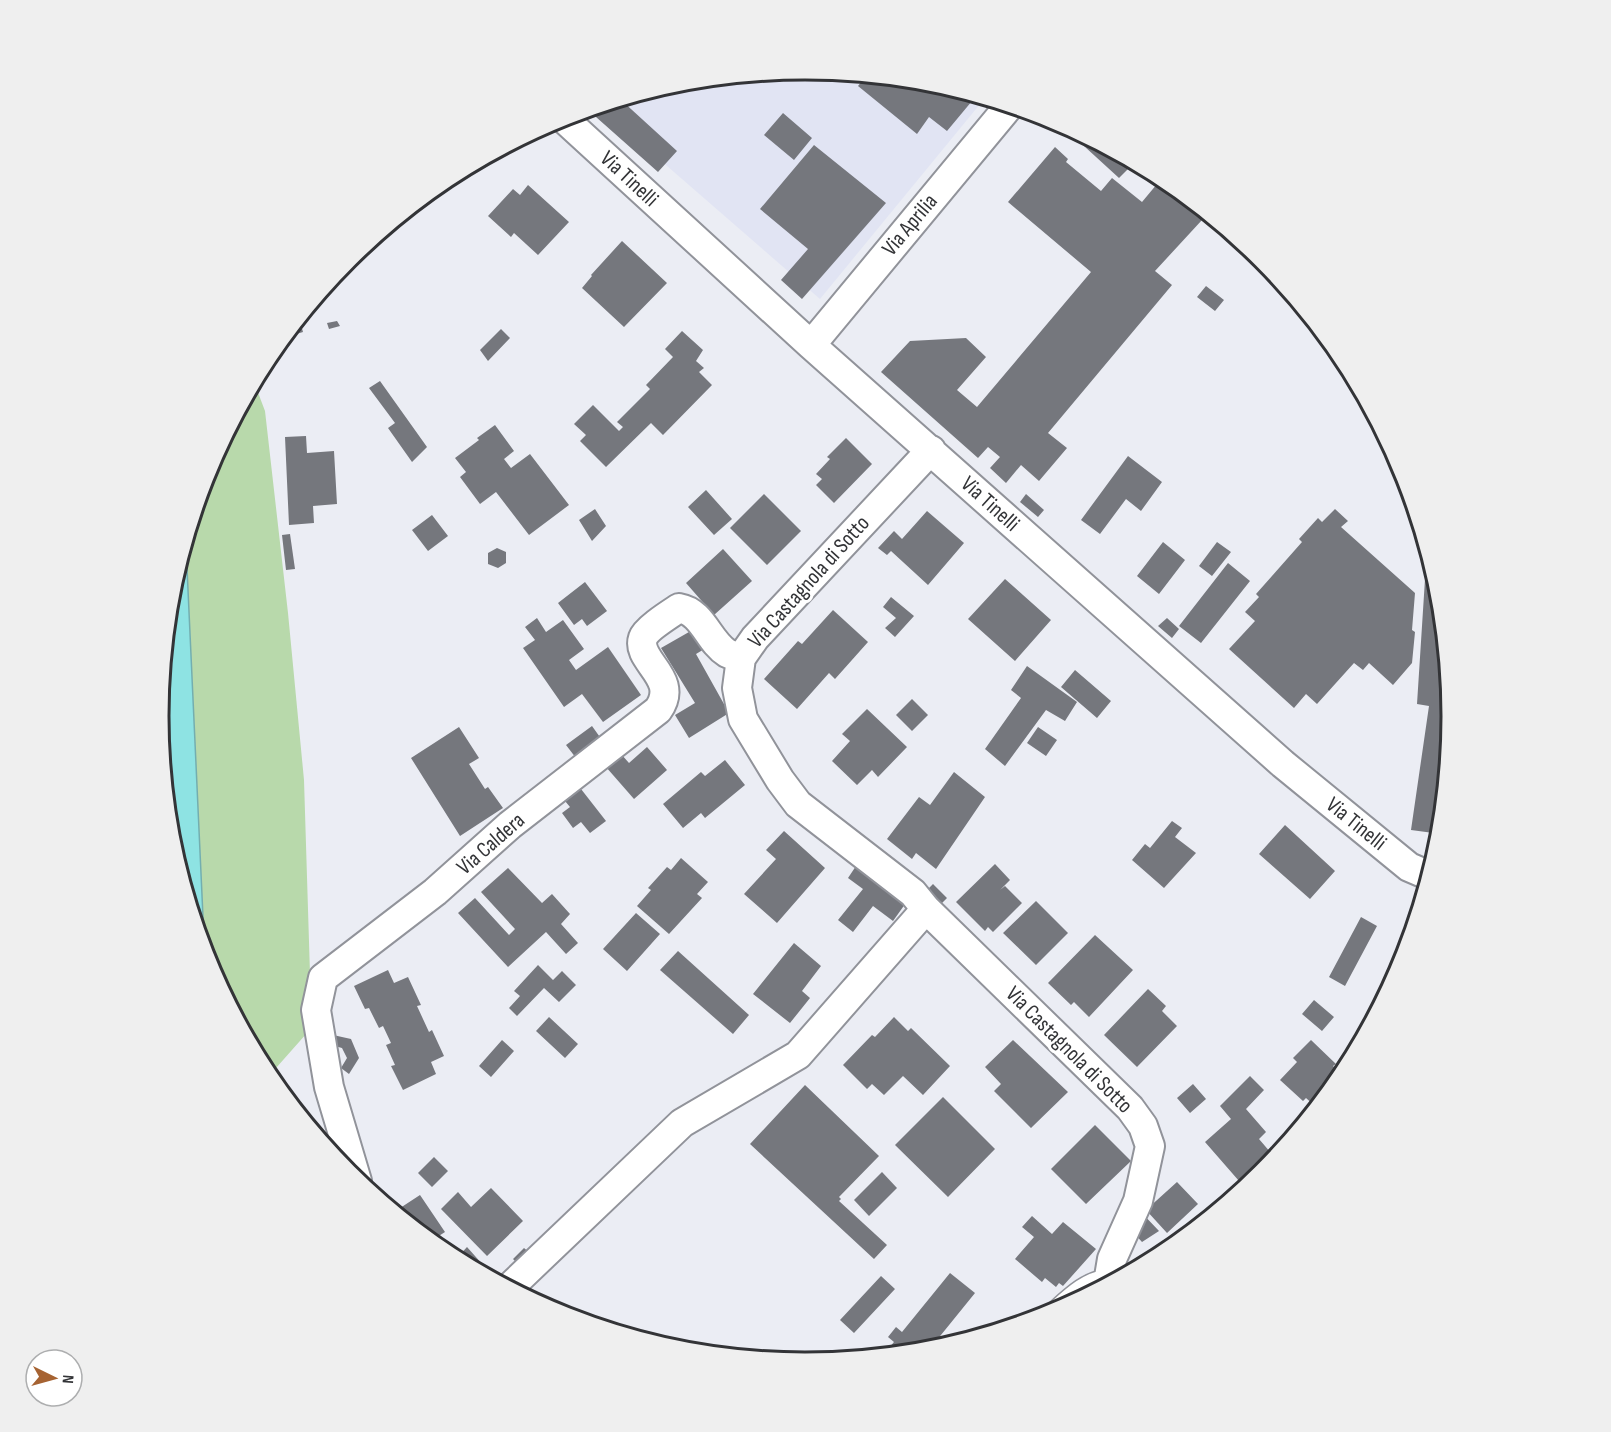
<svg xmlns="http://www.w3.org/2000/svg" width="1611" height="1432" font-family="'Sofia Sans Condensed',sans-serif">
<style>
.built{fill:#e1e4f3}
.green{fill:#b8d9ab}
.water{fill:#8ee3e3;stroke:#73aeaf;stroke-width:1.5}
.building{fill:#75777d}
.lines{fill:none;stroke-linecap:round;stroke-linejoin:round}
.lane-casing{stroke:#91939a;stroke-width:18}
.street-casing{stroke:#91939a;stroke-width:32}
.lane{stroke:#fff;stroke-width:15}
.street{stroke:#fff;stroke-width:28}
.labels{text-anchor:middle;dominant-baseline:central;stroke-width:6;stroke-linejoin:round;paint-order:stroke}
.street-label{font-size:22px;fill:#333437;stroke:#fff}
.rim{fill:none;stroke:#333437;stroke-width:3}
</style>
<rect width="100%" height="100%" fill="#ebedf4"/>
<path class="built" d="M 806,69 L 932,82 L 985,98 L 820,299 L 598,106 L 680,81 Z"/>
<path class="green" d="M 254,382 L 265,411 L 288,613 L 304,780 L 310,974 L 307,1033 L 276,1068 L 271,1079 L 208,964 L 203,917 L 187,568 L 183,550 L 208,468 Z"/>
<path class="water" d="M 183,550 L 187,568 L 203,917 L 208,964 L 171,842 L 159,716 L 171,589 Z"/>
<path class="building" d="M 791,70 L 780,82 L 771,72 Z
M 867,75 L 932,82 L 977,95 L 947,131 L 929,117 L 917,134 L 858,86 Z
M 620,99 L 677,151 L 658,172 L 587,109 Z
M 783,113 L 812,138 L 794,160 L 764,135 Z
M 1091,139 L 1126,157 L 1135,162 L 1119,178 L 1084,146 Z
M 814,145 L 886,203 L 802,299 L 781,280 L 808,249 L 760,209 Z
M 1055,147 L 1068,159 L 1066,162 L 1101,191 L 1112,178 L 1142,202 L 1157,184 L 1202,220 L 1155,271 L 1172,285 L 1048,433 L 1067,448 L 1039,481 L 1021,465 L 1006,483 L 990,468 L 1000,457 L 988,447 L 978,458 L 881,372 L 910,341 L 966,338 L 986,357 L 957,390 L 977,407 L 1091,272 L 1008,202 Z
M 528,185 L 569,222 L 538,255 L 514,233 L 511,237 L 488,216 L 513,189 L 520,195 Z
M 622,241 L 667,283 L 624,327 L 582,288 L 592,276 L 591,275 Z
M 1206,286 L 1224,300 L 1215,311 L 1197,297 Z
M 299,318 L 303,332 L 283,338 Z
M 337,321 L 340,326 L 329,329 L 327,323 Z
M 501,329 L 510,338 L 488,361 L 480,350 Z
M 682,331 L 703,350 L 696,361 L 704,368 L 699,372 L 712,385 L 663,435 L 651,423 L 606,467 L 580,441 L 586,435 L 574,424 L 593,405 L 619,431 L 623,427 L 617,422 L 650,389 L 646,385 L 673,357 L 665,349 Z
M 380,381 L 427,447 L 412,462 L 388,428 L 395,423 L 369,388 Z
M 495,425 L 514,451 L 504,459 L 511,468 L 530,454 L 569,505 L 529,535 L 496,492 L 480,504 L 460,477 L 466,472 L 455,458 L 479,440 L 477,438 Z
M 306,436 L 307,453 L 334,451 L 337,504 L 313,506 L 314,523 L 289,525 L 285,437 Z
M 846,438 L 872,464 L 834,503 L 816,485 L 822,479 L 816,474 L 830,459 L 827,457 Z
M 1128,456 L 1162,482 L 1141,511 L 1126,499 L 1100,534 L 1081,520 Z
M 706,490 L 732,519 L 714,535 L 688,507 Z
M 764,494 L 801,531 L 767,565 L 730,528 Z
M 1026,494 L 1044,510 L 1038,517 L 1020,502 Z
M 595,509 L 606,526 L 592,541 L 579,520 Z
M 1335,509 L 1348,521 L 1341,527 L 1415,593 L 1412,630 L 1415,632 L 1412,663 L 1393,685 L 1369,663 L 1363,670 L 1354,663 L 1317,704 L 1306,694 L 1294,708 L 1229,649 L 1255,621 L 1245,612 L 1259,597 L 1256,594 L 1302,542 L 1299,539 L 1318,518 L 1322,522 Z
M 927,511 L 964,543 L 928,585 L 891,551 L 887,555 L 878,548 L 894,531 L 902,539 Z
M 432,515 L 448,536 L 428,551 L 412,530 Z
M 290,534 L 295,569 L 286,570 L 282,535 Z
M 1163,542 L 1185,560 L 1159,594 L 1137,576 Z
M 1217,542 L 1231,552 L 1212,576 L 1199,566 Z
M 497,548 L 506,552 L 506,563 L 498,568 L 488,564 L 488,553 Z
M 1427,548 L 1440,590 L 1452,716 L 1441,834 L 1411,830 L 1429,706 L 1417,704 Z
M 723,549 L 752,581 L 714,615 L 686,583 Z
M 1228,563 L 1250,581 L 1201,643 L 1179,626 Z
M 1005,579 L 1051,620 L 1015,661 L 968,619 Z
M 585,582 L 607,611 L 587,626 L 582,619 L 574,625 L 558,603 Z
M 891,597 L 914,616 L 895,637 L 885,628 L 896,618 L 883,607 Z
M 833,610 L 868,642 L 835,679 L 829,673 L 797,709 L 764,679 L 798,641 L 802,644 Z
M 537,618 L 546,632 L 563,620 L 584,649 L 569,660 L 576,670 L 608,647 L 641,695 L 603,722 L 582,694 L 564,707 L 523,648 L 535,640 L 525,627 Z
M 1167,618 L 1179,629 L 1172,638 L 1158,626 Z
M 696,628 L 711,645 L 696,654 L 729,713 L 689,738 L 675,715 L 695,703 L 661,648 Z
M 1027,666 L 1077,702 L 1065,721 L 1046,710 L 1005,766 L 985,749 L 1021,698 L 1011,690 Z
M 1075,670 L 1111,701 L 1097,718 L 1061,687 Z
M 912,699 L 928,715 L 912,731 L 896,715 Z
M 867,709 L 907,747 L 878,777 L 872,770 L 857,785 L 832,761 L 850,741 L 842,734 Z
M 592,726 L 602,740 L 576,758 L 566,745 Z
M 459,727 L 479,758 L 469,764 L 485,789 L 488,787 L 503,808 L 460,836 L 411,758 Z
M 1038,727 L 1057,740 L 1046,756 L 1027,743 Z
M 647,747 L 667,770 L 634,799 L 606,767 L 621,754 L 629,763 Z
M 725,760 L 745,785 L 705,818 L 701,813 L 683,828 L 663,804 L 701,772 L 705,776 Z
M 954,772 L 985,797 L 936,869 L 916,853 L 912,859 L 887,839 L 919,797 L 930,805 Z
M 581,789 L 606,821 L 590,833 L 581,822 L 573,828 L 562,813 L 570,807 L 565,801 Z
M 1172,821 L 1182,828 L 1175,837 L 1196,853 L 1164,888 L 1132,860 L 1145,844 L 1150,848 Z
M 1285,825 L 1335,871 L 1310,899 L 1259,854 Z
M 784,831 L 825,868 L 777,923 L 744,894 L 776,859 L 766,850 Z
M 681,858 L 708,882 L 697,894 L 702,898 L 669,934 L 637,906 L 651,890 L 648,888 L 667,867 L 671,870 Z
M 995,864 L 1010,880 L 1000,890 L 1005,886 L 1022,903 L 993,932 L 988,927 L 985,931 L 956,902 Z
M 856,866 L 908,900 L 893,921 L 873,906 L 853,932 L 838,920 L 863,889 L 848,878 Z
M 508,868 L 542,903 L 552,894 L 570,914 L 561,924 L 578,943 L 566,954 L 546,932 L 508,967 L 458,913 L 475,898 L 509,935 L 515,929 L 481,892 Z
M 933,884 L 947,898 L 941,904 L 927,890 Z
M 1036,901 L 1068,933 L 1036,965 L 1003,933 Z
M 636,913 L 660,934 L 627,971 L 603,949 Z
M 1361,917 L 1377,926 L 1345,986 L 1329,977 Z
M 1095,935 L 1133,970 L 1089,1017 L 1074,1002 L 1071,1005 L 1048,983 Z
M 794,943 L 821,966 L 802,991 L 810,998 L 790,1023 L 753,994 Z
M 678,951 L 749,1015 L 733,1034 L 660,970 Z
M 538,965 L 553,980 L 562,971 L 576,985 L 559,1002 L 544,988 L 517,1016 L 509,1008 L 520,996 L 514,991 Z
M 388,970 L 394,983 L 408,977 L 421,1005 L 417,1006 L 429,1032 L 432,1030 L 444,1056 L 431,1062 L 436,1074 L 403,1090 L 391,1066 L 395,1065 L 386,1045 L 391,1043 L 383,1026 L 379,1028 L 369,1008 L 365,1009 L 354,986 Z
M 1148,989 L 1166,1006 L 1162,1011 L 1177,1026 L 1137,1067 L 1104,1035 Z
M 1314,1000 L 1334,1017 L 1322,1031 L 1302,1014 Z
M 549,1017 L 578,1044 L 565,1058 L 536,1031 Z
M 894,1017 L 908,1031 L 911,1028 L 950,1066 L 923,1095 L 903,1076 L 884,1095 L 872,1084 L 867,1089 L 843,1065 L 872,1035 L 875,1037 Z
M 333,1035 L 351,1039 L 359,1058 L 349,1074 L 341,1068 L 347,1058 L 342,1048 L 331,1045 Z
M 502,1040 L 514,1051 L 491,1077 L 479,1066 Z
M 1013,1040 L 1068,1092 L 1031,1128 L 994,1091 L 1001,1084 L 985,1067 Z
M 1311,1040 L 1336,1064 L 1333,1066 L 1343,1076 L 1317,1108 L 1306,1098 L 1303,1101 L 1280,1080 L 1297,1062 L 1293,1058 Z
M 1250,1076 L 1264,1090 L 1246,1109 L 1266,1132 L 1259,1139 L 1271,1153 L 1239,1181 L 1205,1142 L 1231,1119 L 1220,1106 Z
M 1193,1084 L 1206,1099 L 1190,1113 L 1177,1098 Z
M 805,1085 L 879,1156 L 839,1197 L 841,1199 L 839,1201 L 887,1245 L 874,1259 L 750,1144 Z
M 943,1097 L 995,1149 L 948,1197 L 895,1145 Z
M 1095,1125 L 1131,1161 L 1086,1204 L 1051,1169 Z
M 434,1157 L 448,1171 L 432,1187 L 418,1173 Z
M 882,1172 L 897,1188 L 869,1216 L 854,1200 Z
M 1177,1182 L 1198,1204 L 1167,1233 L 1146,1210 Z
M 491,1188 L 523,1221 L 487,1256 L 441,1209 L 458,1192 L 471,1207 Z
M 420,1195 L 445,1232 L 431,1241 L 394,1212 Z
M 1139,1210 L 1159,1231 L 1142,1242 L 1131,1230 Z
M 1032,1216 L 1052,1234 L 1063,1222 L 1096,1249 L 1063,1286 L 1059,1283 L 1056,1287 L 1045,1278 L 1042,1282 L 1015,1259 L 1034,1237 L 1022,1227 Z
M 467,1247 L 483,1265 L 477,1270 L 456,1259 Z
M 524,1248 L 531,1254 L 520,1266 L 513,1259 Z
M 950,1273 L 975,1293 L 928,1351 L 883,1355 L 894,1342 L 888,1337 L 896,1327 L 902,1332 Z
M 881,1276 L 895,1289 L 854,1333 L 840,1320 Z"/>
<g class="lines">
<g class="lane-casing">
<path id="lane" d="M 1048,1315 C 1065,1300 1085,1278 1109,1277"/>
</g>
<g class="street-casing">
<path id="street" d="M 562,117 L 811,345 L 1283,764 L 1409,867 L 1430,876
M 811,345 L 1010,105
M 931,450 L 755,638 L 741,658 L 737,688 L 743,719 L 780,780 L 798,804 L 913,893 L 926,909 L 1130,1108 L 1143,1126 L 1150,1146 L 1138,1201 L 1112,1259 L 1109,1277 L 1110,1283
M 357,1181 L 329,1087 L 316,1010 L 323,978 L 435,892 L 510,825 L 658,710 C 681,678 635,661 643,638 C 646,629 670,614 679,608 C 703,612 708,641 727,653 C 731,655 736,657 741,658
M 509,1288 L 682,1123 L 798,1055 L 926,909"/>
</g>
<use href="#lane" class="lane"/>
<use href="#street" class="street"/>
</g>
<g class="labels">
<g class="street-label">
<text transform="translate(629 179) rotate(43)">Via Tinelli</text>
<text transform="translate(910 225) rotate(-50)">Via Aprilia</text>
<text transform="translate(990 504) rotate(42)">Via Tinelli</text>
<text transform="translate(809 582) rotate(-48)">Via Castagnola di Sotto</text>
<text transform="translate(1356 824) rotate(39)">Via Tinelli</text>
<text transform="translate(491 844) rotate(-41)">Via Caldera</text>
<text transform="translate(1069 1050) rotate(45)">Via Castagnola di Sotto</text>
</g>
</g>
<path d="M0 0H1611V1432H0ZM169 716a636 636 0 1 1 1272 0a636 636 0 1 1-1272 0Z" fill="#efefef" fill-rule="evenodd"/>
<path class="rim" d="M169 716a636 636 0 1 1 1272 0a636 636 0 1 1-1272 0Z"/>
<g transform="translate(54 1378) rotate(95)"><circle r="28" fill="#ffffff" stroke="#adaeaf" stroke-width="1.5"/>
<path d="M0-4.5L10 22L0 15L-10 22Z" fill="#a66332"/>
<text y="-9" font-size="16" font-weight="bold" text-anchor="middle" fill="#333437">N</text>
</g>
</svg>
